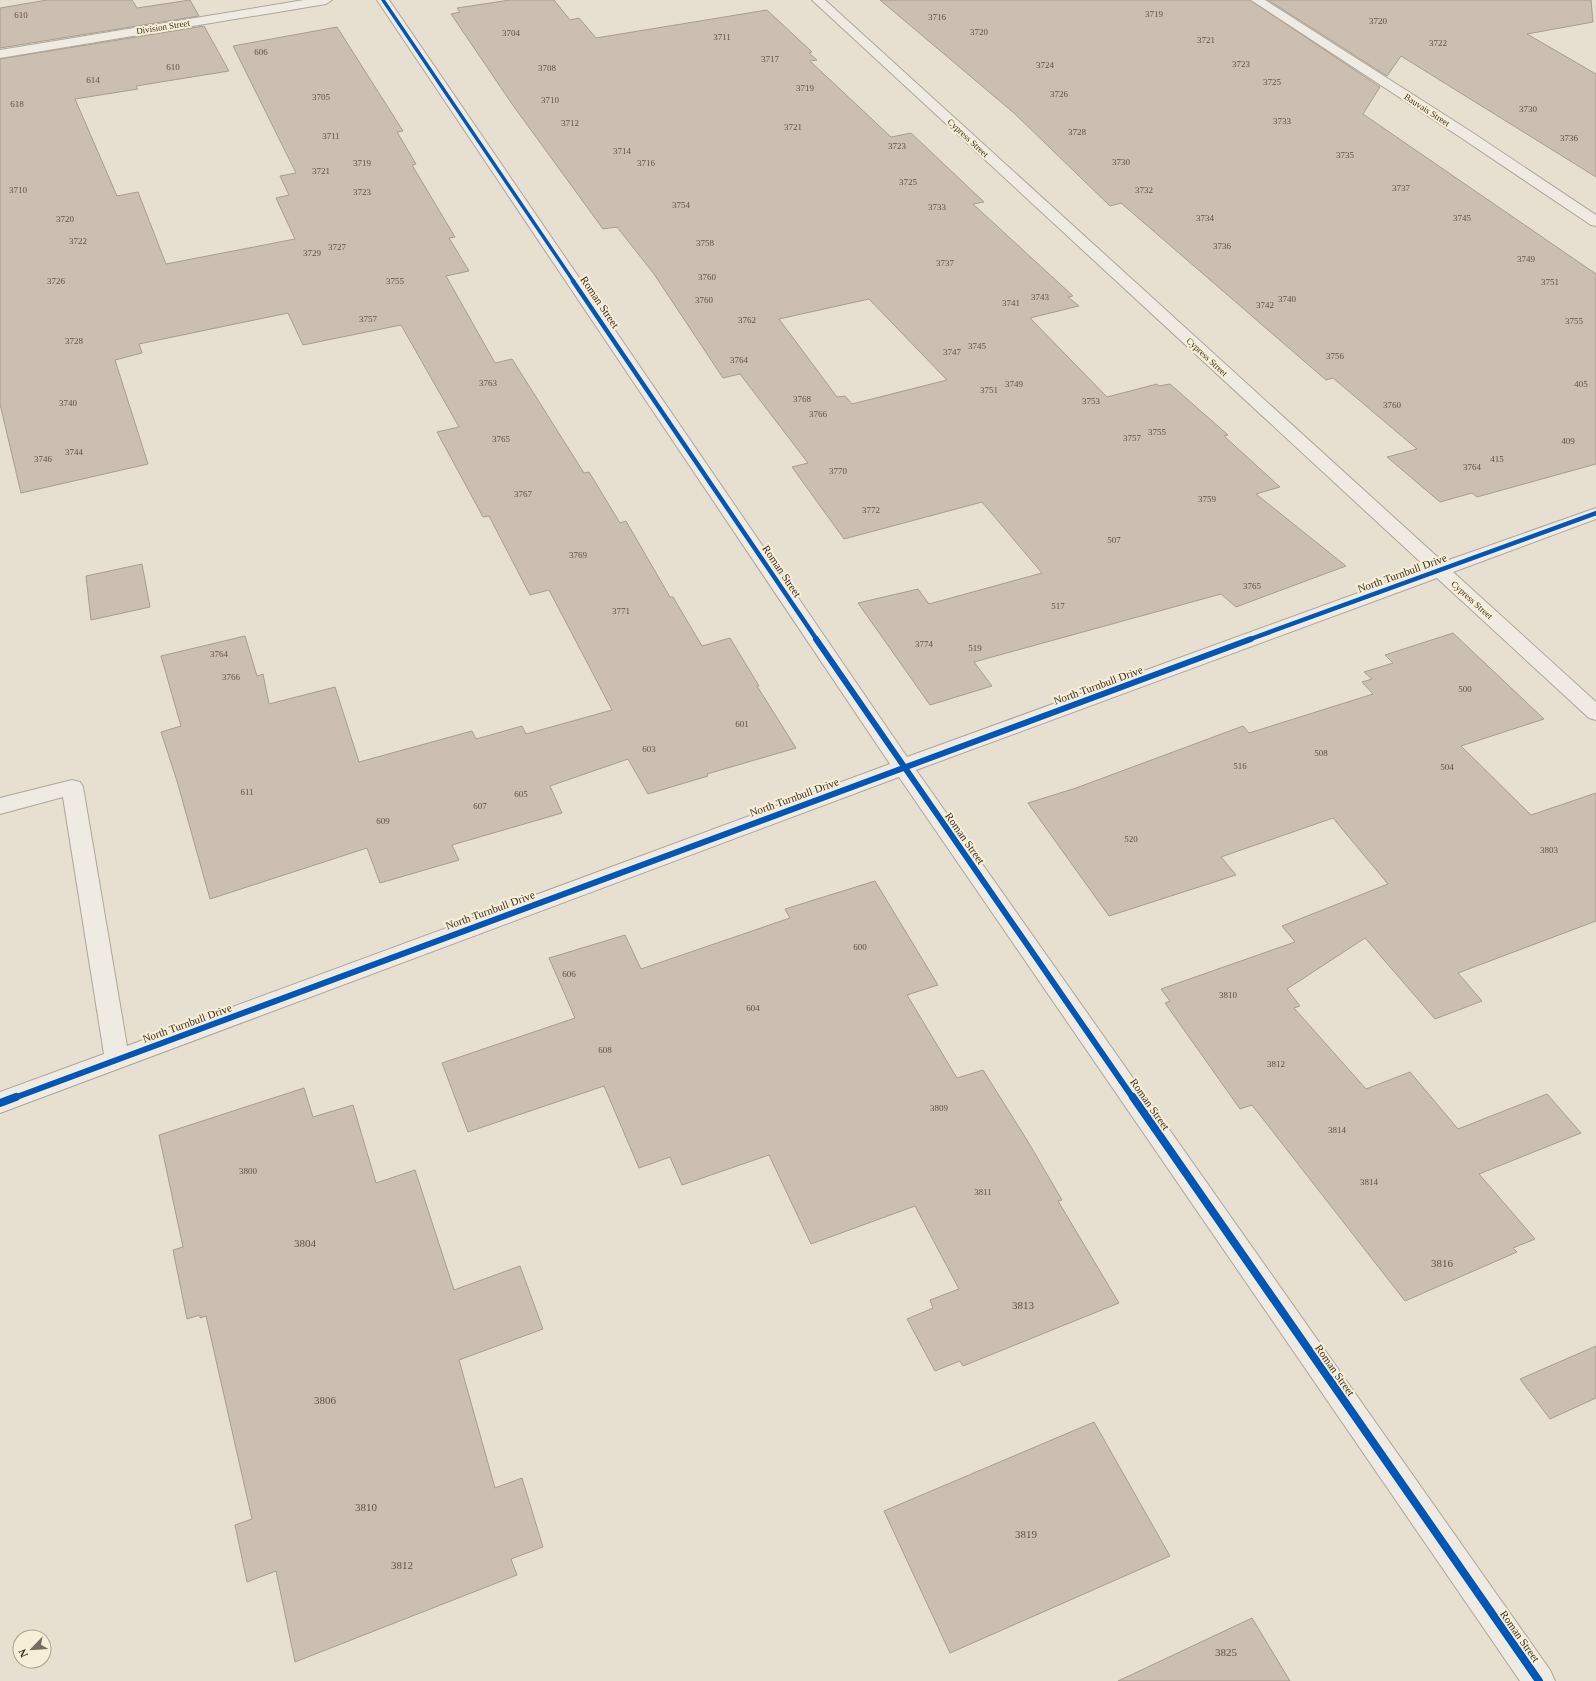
<svg xmlns="http://www.w3.org/2000/svg" width="1596" height="1681" font-family="'Times New Roman',serif">
<style>
.building{fill:#cbbfb2;stroke:#a89c90;fill-rule:evenodd}
.lines{fill:none;stroke-linecap:round;stroke-linejoin:round}
.minor-casing{stroke:#ada599;stroke-width:2}
.minor{fill:#efebe3;fill-rule:evenodd}
.cycleway-far3-casing{stroke:#f7eed8;stroke-width:5}
.cycleway-far2-casing{stroke:#f7eed8;stroke-width:6}
.cycleway-far1-casing{stroke:#f7eed8;stroke-width:8}
.cycleway-casing{stroke:#f7eed8;stroke-width:10}
.cycleway-far3{stroke:#0057b8;stroke-width:3.5}
.cycleway-far2{stroke:#0057b8;stroke-width:4.5}
.cycleway-far1{stroke:#0057b8;stroke-width:6}
.cycleway{stroke:#0057b8;stroke-width:8}
.labels{text-anchor:middle;dominant-baseline:central;stroke-width:4;stroke-linejoin:round;paint-order:stroke}
.number-label{font-size:9px;fill:#605244}
.far-street-label{font-size:9px;fill:#3d2e20;stroke:#f7eed8}
.street-label{font-size:11px;fill:#3d2e20;stroke:#f7eed8}
.near-number-label{font-size:11px;fill:#605244}
</style>
<rect width="100%" height="100%" fill="#e7e0d1"/>
<path class="building" d="M 47,0 L 132,0 L 137,8 L 190,0 L 199,16 L 0,48 L 0,8 Z
M 510,0 L 554,0 L 570,20 L 579,18 L 596,38 L 767,10 L 812,52 L 809,53 L 817,60 L 810,61 L 891,137 L 911,133 L 984,202 L 973,204 L 1073,296 L 1068,297 L 1079,306 L 1030,318 L 1107,397 L 1157,384 L 1159,386 L 1170,384 L 1228,435 L 1224,436 L 1280,487 L 1256,494 L 1346,566 L 1236,607 L 1221,594 L 974,662 L 992,686 L 930,705 L 858,603 L 918,589 L 929,604 L 1042,573 L 982,502 L 844,539 L 792,467 L 808,463 L 740,374 L 723,378 L 654,274 L 617,227 L 603,229 L 512,104 L 451,14 L 460,12 L 457,8 ZM 869,299 L 947,380 L 852,404 L 845,396 L 837,397 L 779,319 Z
M 880,0 L 1250,0 L 1380,87 L 1363,114 L 1596,274 L 1596,464 L 1477,497 L 1472,493 L 1440,502 L 1387,457 L 1417,449 L 1333,378 L 1326,380 L 1121,203 L 1110,206 L 1014,113 Z
M 1268,0 L 1591,0 L 1593,22 L 1527,34 L 1596,74 L 1596,177 L 1401,56 L 1387,76 Z
M 204,26 L 229,71 L 136,86 L 138,89 L 75,99 L 117,196 L 138,192 L 166,264 L 295,239 L 276,198 L 289,195 L 280,176 L 296,173 L 233,46 L 337,27 L 403,131 L 397,132 L 416,164 L 412,165 L 455,237 L 449,238 L 469,271 L 446,276 L 495,363 L 512,359 L 584,473 L 589,472 L 620,523 L 626,521 L 670,597 L 673,597 L 702,646 L 730,638 L 759,686 L 757,686 L 796,748 L 707,774 L 708,776 L 648,794 L 628,759 L 550,786 L 562,813 L 452,845 L 459,860 L 380,883 L 367,848 L 210,899 L 177,781 L 161,732 L 181,726 L 161,656 L 245,636 L 257,676 L 263,674 L 269,704 L 335,687 L 359,762 L 472,731 L 476,739 L 522,726 L 526,734 L 612,710 L 549,590 L 530,595 L 489,516 L 483,517 L 437,432 L 459,427 L 401,325 L 303,345 L 288,313 L 139,344 L 142,353 L 115,360 L 148,464 L 21,493 L 0,404 L 0,59 Z
M 142,564 L 150,607 L 91,620 L 86,576 Z
M 1453,633 L 1544,719 L 1461,746 L 1531,815 L 1596,793 L 1596,921 L 1458,973 L 1482,1001 L 1435,1019 L 1365,938 L 1287,989 L 1300,1006 L 1294,1008 L 1366,1089 L 1410,1072 L 1458,1129 L 1547,1094 L 1581,1133 L 1479,1174 L 1535,1239 L 1513,1248 L 1517,1252 L 1405,1301 L 1252,1105 L 1240,1109 L 1165,1003 L 1170,1001 L 1161,989 L 1295,942 L 1282,926 L 1388,884 L 1333,818 L 1221,857 L 1236,875 L 1109,916 L 1028,803 L 1076,788 L 1243,726 L 1249,733 L 1373,694 L 1362,682 L 1372,679 L 1364,672 L 1393,663 L 1385,655 Z
M 875,881 L 938,985 L 907,995 L 957,1078 L 983,1070 L 1027,1140 L 1062,1200 L 1058,1201 L 1119,1303 L 963,1366 L 960,1361 L 935,1371 L 907,1319 L 933,1308 L 930,1300 L 959,1289 L 915,1206 L 811,1244 L 769,1155 L 682,1185 L 670,1157 L 639,1168 L 604,1086 L 468,1132 L 442,1063 L 575,1018 L 549,958 L 625,935 L 641,969 L 790,918 L 785,909 Z
M 304,1088 L 313,1117 L 353,1105 L 376,1183 L 415,1170 L 454,1290 L 520,1266 L 543,1329 L 459,1360 L 495,1488 L 522,1478 L 543,1547 L 511,1559 L 517,1575 L 295,1662 L 276,1571 L 247,1582 L 235,1525 L 252,1519 L 206,1316 L 200,1318 L 200,1315 L 187,1319 L 173,1250 L 183,1247 L 159,1135 Z
M 1596,1346 L 1596,1398 L 1550,1419 L 1520,1379 Z
M 1094,1422 L 1170,1556 L 950,1653 L 884,1511 Z
M 1252,1618 L 1290,1681 L 1118,1681 Z"/>
<g class="lines">
<g class="minor-casing">
<path id="minor" d="M 304,0 L 332,0 L 326,4 L 0,58 L 0,50 Z
M 377,0 L 389,0 L 907,757 L 1427,568 L 812,0 L 825,0 L 1443,562 L 1596,508 L 1596,519 L 1453,572 L 1596,702 L 1596,720 L 1589,718 L 1437,578 L 916,770 L 1550,1670 L 1555,1681 L 1520,1681 L 899,777 L 0,1113 L 0,1092 L 104,1054 L 63,797 L 0,814 L 0,798 L 72,780 L 80,782 L 83,787 L 127,1046 L 890,764 Z
M 1251,0 L 1265,0 L 1470,131 L 1596,215 L 1596,226 L 1591,225 L 1460,137 Z"/>
</g>
<use href="#minor" class="minor"/>
<g class="cycleway-far3-casing">
<path id="cycleway-far3" d="M 383,0 L 574,282"/>
</g>
<g class="cycleway-far2-casing">
<path id="cycleway-far2" d="M 573,281 L 817,640
M 1248,640 L 1596,513"/>
</g>
<g class="cycleway-far1-casing">
<path id="cycleway-far1" d="M 816,639 L 1133,1098
M 14,1098 L 1251,639"/>
</g>
<g class="cycleway-casing">
<path id="cycleway" d="M 1133,1097 L 1539,1681
M 0,1103 L 16,1097"/>
</g>
<use href="#cycleway-far3" class="cycleway-far3"/>
<use href="#cycleway-far2" class="cycleway-far2"/>
<use href="#cycleway-far1" class="cycleway-far1"/>
<use href="#cycleway" class="cycleway"/>
</g>
<g class="labels">
<g class="number-label">
<text x="1154" y="14">3719</text>
<text x="21" y="15">610</text>
<text x="937" y="17">3716</text>
<text x="1378" y="21">3720</text>
<text x="979" y="32">3720</text>
<text x="511" y="33">3704</text>
<text x="722" y="37">3711</text>
<text x="1206" y="40">3721</text>
<text x="1438" y="43">3722</text>
<text x="261" y="52">606</text>
<text x="770" y="59">3717</text>
<text x="1241" y="64">3723</text>
<text x="1045" y="65">3724</text>
<text x="173" y="67">610</text>
<text x="547" y="68">3708</text>
<text x="93" y="80">614</text>
<text x="1272" y="82">3725</text>
<text x="805" y="88">3719</text>
<text x="1059" y="94">3726</text>
<text x="321" y="97">3705</text>
<text x="550" y="100">3710</text>
<text x="17" y="104">618</text>
<text x="1528" y="109">3730</text>
<text x="1282" y="121">3733</text>
<text x="570" y="123">3712</text>
<text x="793" y="127">3721</text>
<text x="1077" y="132">3728</text>
<text x="331" y="136">3711</text>
<text x="1569" y="138">3736</text>
<text x="897" y="146">3723</text>
<text x="622" y="151">3714</text>
<text x="1345" y="155">3735</text>
<text x="1121" y="162">3730</text>
<text x="362" y="163">3719</text>
<text x="646" y="163">3716</text>
<text x="321" y="171">3721</text>
<text x="908" y="182">3725</text>
<text x="1401" y="188">3737</text>
<text x="18" y="190">3710</text>
<text x="1144" y="190">3732</text>
<text x="362" y="192">3723</text>
<text x="681" y="205">3754</text>
<text x="937" y="207">3733</text>
<text x="1205" y="218">3734</text>
<text x="1462" y="218">3745</text>
<text x="65" y="219">3720</text>
<text x="78" y="241">3722</text>
<text x="705" y="243">3758</text>
<text x="1222" y="246">3736</text>
<text x="337" y="247">3727</text>
<text x="312" y="253">3729</text>
<text x="1526" y="259">3749</text>
<text x="945" y="263">3737</text>
<text x="707" y="277">3760</text>
<text x="56" y="281">3726</text>
<text x="395" y="281">3755</text>
<text x="1550" y="282">3751</text>
<text x="1040" y="297">3743</text>
<text x="1287" y="299">3740</text>
<text x="704" y="300">3760</text>
<text x="1011" y="303">3741</text>
<text x="1265" y="305">3742</text>
<text x="368" y="319">3757</text>
<text x="747" y="320">3762</text>
<text x="1574" y="321">3755</text>
<text x="74" y="341">3728</text>
<text x="977" y="346">3745</text>
<text x="952" y="352">3747</text>
<text x="1335" y="356">3756</text>
<text x="739" y="360">3764</text>
<text x="488" y="383">3763</text>
<text x="1014" y="384">3749</text>
<text x="1581" y="384">405</text>
<text x="989" y="390">3751</text>
<text x="802" y="399">3768</text>
<text x="1091" y="401">3753</text>
<text x="68" y="403">3740</text>
<text x="1392" y="405">3760</text>
<text x="818" y="414">3766</text>
<text x="1157" y="432">3755</text>
<text x="1132" y="438">3757</text>
<text x="501" y="439">3765</text>
<text x="1568" y="441">409</text>
<text x="74" y="452">3744</text>
<text x="43" y="459">3746</text>
<text x="1497" y="459">415</text>
<text x="1472" y="467">3764</text>
<text x="838" y="471">3770</text>
<text x="523" y="494">3767</text>
<text x="1207" y="499">3759</text>
<text x="871" y="510">3772</text>
<text x="1114" y="540">507</text>
<text x="578" y="555">3769</text>
<text x="1252" y="586">3765</text>
<text x="1058" y="606">517</text>
<text x="621" y="611">3771</text>
<text x="924" y="644">3774</text>
<text x="975" y="648">519</text>
<text x="219" y="654">3764</text>
<text x="231" y="677">3766</text>
<text x="1465" y="689">500</text>
<text x="742" y="724">601</text>
<text x="649" y="749">603</text>
<text x="1321" y="753">508</text>
<text x="1240" y="766">516</text>
<text x="1447" y="767">504</text>
<text x="247" y="792">611</text>
<text x="521" y="794">605</text>
<text x="480" y="806">607</text>
<text x="383" y="821">609</text>
<text x="1131" y="839">520</text>
<text x="1549" y="850">3803</text>
<text x="860" y="947">600</text>
<text x="569" y="974">606</text>
<text x="1228" y="995">3810</text>
<text x="753" y="1008">604</text>
<text x="605" y="1050">608</text>
<text x="1276" y="1064">3812</text>
<text x="939" y="1108">3809</text>
<text x="1337" y="1130">3814</text>
<text x="248" y="1171">3800</text>
<text x="1369" y="1182">3814</text>
<text x="983" y="1192">3811</text>
</g>
<g class="far-street-label">
<text transform="translate(163 27) rotate(-9)">Division Street</text>
<text transform="translate(1427 110) rotate(33)">Bauvais Street</text>
<text transform="translate(968 138) rotate(43)">Cypress Street</text>
<text transform="translate(1207 357) rotate(43)">Cypress Street</text>
<text transform="translate(1472 600) rotate(42)">Cypress Street</text>
</g>
<g class="street-label">
<text transform="translate(600 302) rotate(56)">Roman Street</text>
<text transform="translate(782 571) rotate(56)">Roman Street</text>
<text transform="translate(1402 573) rotate(-20)">North Turnbull Drive</text>
<text transform="translate(1098 685) rotate(-20)">North Turnbull Drive</text>
<text transform="translate(794 797) rotate(-20)">North Turnbull Drive</text>
<text transform="translate(965 838) rotate(55)">Roman Street</text>
<text transform="translate(490 910) rotate(-20)">North Turnbull Drive</text>
<text transform="translate(187 1023) rotate(-20)">North Turnbull Drive</text>
<text transform="translate(1150 1104) rotate(55)">Roman Street</text>
<text transform="translate(1335 1370) rotate(55)">Roman Street</text>
<text transform="translate(1520 1636) rotate(55)">Roman Street</text>
</g>
<g class="near-number-label">
<text x="305" y="1243">3804</text>
<text x="1442" y="1263">3816</text>
<text x="1023" y="1305">3813</text>
<text x="325" y="1400">3806</text>
<text x="366" y="1507">3810</text>
<text x="1026" y="1534">3819</text>
<text x="402" y="1565">3812</text>
<text x="1226" y="1652">3825</text>
</g>
</g>
<g transform="translate(32 1649) rotate(245)"><circle r="19" fill="#f7eed8" stroke="#ada18e"/>
<path d="M0-3L7 15L0 10L-7 15Z" fill="#786c5e"/>
<text y="-6" font-size="11" font-weight="bold" text-anchor="middle" fill="#3d2e20">N</text>
</g>
</svg>
